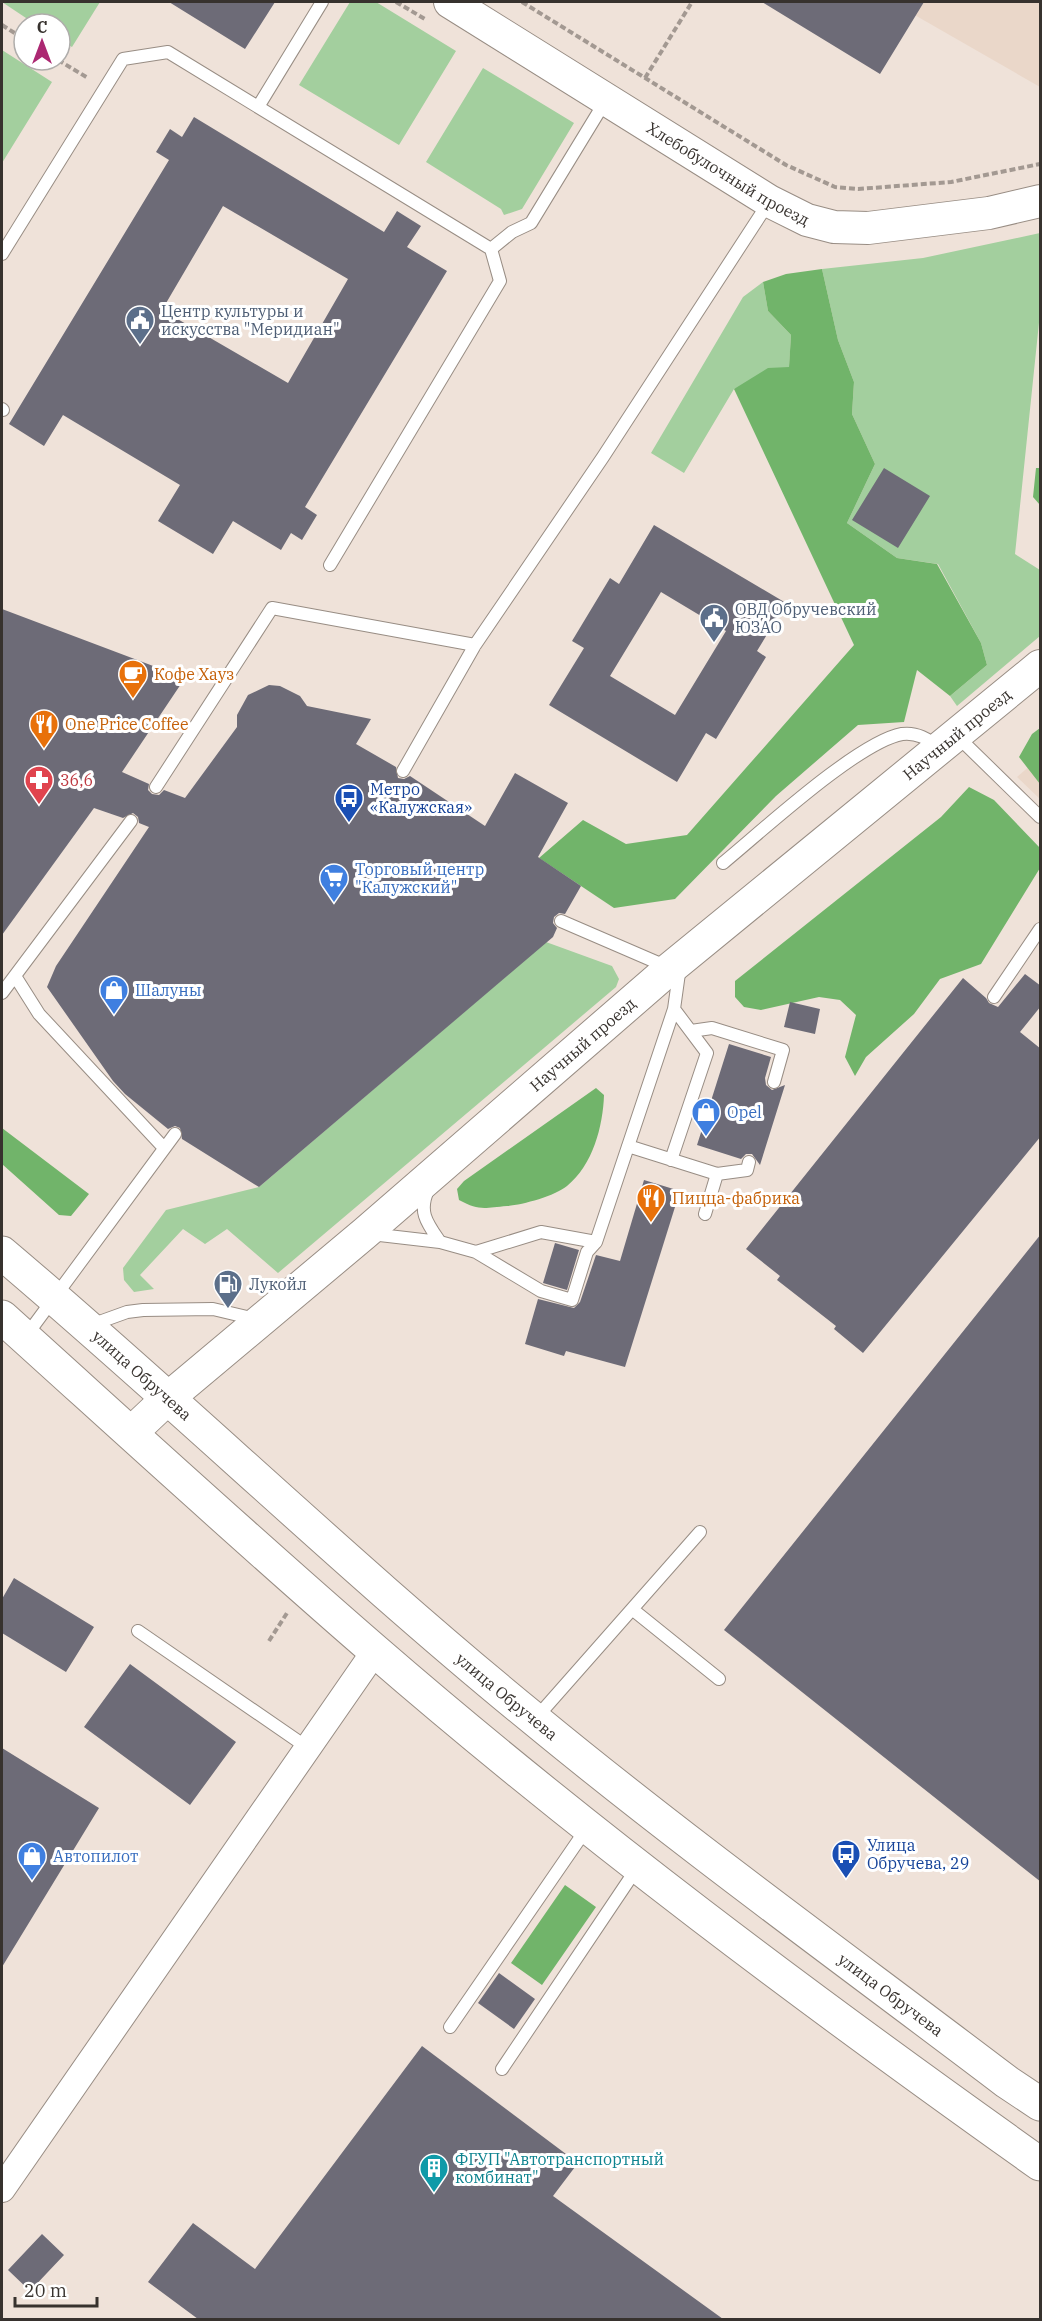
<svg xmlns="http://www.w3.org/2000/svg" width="1042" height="2321" font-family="'IBM Plex Serif',serif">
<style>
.built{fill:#ead7c9}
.green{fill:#a3cf9e}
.forest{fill:#71b46a}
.building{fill:#6d6b77;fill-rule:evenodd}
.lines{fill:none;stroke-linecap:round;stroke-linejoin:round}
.service-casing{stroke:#988d84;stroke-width:14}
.minor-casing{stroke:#988d84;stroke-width:28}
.tertiary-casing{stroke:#988d84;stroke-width:34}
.secondary-casing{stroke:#988d84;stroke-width:35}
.path{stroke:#a39992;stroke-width:4;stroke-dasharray:6 3;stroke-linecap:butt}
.service{stroke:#fff;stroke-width:12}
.minor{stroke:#fff;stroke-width:26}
.tertiary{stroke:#fff;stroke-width:32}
.secondary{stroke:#fff;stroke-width:33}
.labels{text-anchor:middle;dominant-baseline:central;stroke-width:6;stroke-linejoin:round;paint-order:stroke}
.street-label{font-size:16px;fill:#37322e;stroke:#fff}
.service-label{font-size:16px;fill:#4e5e75;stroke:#fff;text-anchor:start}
.food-label{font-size:16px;fill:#c56008;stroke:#fff;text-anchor:start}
.health-label{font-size:16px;fill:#be3a42;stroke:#fff;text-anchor:start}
.transit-label{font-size:16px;fill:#164399;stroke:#fff;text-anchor:start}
.shop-label{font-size:16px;fill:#366cbe;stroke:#fff;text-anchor:start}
.culture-label{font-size:16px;fill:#0d838f;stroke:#fff;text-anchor:start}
</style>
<rect width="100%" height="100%" fill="#efe2d9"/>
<path class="built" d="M 892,2 L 1040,2 L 1040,87 Z
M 1040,757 L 1040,799 L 1017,777 Z"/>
<path class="green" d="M 2,2 L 100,2 L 72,47 L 60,40 L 60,24 L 35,24 Z
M 350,2 L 376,2 L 456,51 L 399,145 L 299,85 Z
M 2,50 L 52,82 L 2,163 Z
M 483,68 L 574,123 L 522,209 L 504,215 L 501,209 L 426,162 Z
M 1040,233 L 1040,313 L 1015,554 L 1040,570 L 1040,636 L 957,706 L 950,696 L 987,665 L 981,643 L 938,564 L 897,558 L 847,523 L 875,464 L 852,414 L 854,382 L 838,340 L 822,269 L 923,258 Z
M 763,282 L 768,311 L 791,335 L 789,368 L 734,389 L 684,473 L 651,453 L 743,297 Z
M 546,942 L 612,966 L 619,979 L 616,987 L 278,1273 L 227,1229 L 205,1244 L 183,1229 L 140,1275 L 154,1289 L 134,1292 L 124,1280 L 123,1268 L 166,1210 L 259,1187 Z"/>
<path class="forest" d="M 822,269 L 838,340 L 854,382 L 852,414 L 875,464 L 847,523 L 897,558 L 937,564 L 981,643 L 987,665 L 950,696 L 917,670 L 904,722 L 858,725 L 776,796 L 675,899 L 614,908 L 539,858 L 583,820 L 626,844 L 687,835 L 854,645 L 734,389 L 768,368 L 789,367 L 791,335 L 768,311 L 763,282 L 786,274 Z
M 1036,468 L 1040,468 L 1040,505 L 1033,497 Z
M 1040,728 L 1040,784 L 1019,757 L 1032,734 Z
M 969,787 L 994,800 L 1040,848 L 1040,868 L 981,964 L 940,979 L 914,1014 L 866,1057 L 855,1076 L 845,1057 L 856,1015 L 840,1000 L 819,997 L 761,1010 L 744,1007 L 735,997 L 735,981 L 941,817 Z
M 596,1088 L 604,1095 C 603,1126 593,1165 567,1186 C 555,1196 522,1205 507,1206 C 484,1208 479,1211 459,1200 L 457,1189 L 464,1181 Z
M 2,1128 L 89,1194 L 71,1216 L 59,1215 L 2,1164 Z
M 565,1885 L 596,1907 L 542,1985 L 511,1963 Z"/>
<path class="building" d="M 169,2 L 275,2 L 245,49 Z
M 762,2 L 924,2 L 880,74 Z
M 194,117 L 384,232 L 397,211 L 421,226 L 407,247 L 447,271 L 305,507 L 317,515 L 302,540 L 291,533 L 281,550 L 233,521 L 213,554 L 158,521 L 180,485 L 63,415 L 44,446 L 9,424 L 169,160 L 156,152 L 170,129 L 182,137 ZM 223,206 L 348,279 L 288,383 L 162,310 Z
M 884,468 L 930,496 L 898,548 L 852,520 Z
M 654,525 L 786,603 L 757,651 L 766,657 L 716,739 L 706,733 L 677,782 L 549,705 L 584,648 L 572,641 L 610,578 L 619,584 ZM 661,592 L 726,631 L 675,715 L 610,676 Z
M 2,609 L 185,678 L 122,772 L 149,784 L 148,790 L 152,794 L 159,795 L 164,790 L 185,798 L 237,727 L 237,715 L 248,695 L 269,685 L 280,686 L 300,696 L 307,706 L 371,719 L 356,744 L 396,767 L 398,778 L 404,779 L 410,776 L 485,826 L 515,773 L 568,803 L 538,857 L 581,886 L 565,914 L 559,913 L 554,917 L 553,923 L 557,928 L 553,937 L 259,1187 L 182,1139 L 180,1128 L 175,1126 L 168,1129 L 125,1094 L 113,1081 L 47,987 L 56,966 L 149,827 L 139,823 L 138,817 L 133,813 L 123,818 L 94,808 L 2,935 Z
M 1025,974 L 1041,986 L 1041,1006 L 1020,1032 L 1041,1049 L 1041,1136 L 863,1353 L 834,1329 L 836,1326 L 777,1280 L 780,1276 L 746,1249 L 963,978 L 986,998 L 989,1003 L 998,1007 Z
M 790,1002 L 820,1009 L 815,1034 L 784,1027 Z
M 729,1044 L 771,1057 L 765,1078 L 766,1085 L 772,1090 L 785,1085 L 760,1165 L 752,1154 L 746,1154 L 741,1159 L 697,1145 Z
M 644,1180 L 680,1191 L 625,1367 L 566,1351 L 564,1356 L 525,1344 L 538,1299 L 574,1308 L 580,1302 L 596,1255 L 620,1261 Z
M 1041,1234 L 1041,1882 L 724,1630 Z
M 555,1243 L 579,1250 L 567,1290 L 543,1283 Z
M 14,1578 L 94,1627 L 66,1672 L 2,1633 L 2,1599 Z
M 130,1664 L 236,1742 L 190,1805 L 84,1727 Z
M 2,1748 L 99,1808 L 2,1967 Z
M 499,1973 L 535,1999 L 514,2029 L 478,2003 Z
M 422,2046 L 578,2163 L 553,2196 L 723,2319 L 198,2319 L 148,2282 L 193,2223 L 255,2269 Z
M 42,2234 L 64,2255 L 30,2291 L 8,2270 Z"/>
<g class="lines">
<g class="service-casing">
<path id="service" d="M 258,107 L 322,2
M 2,254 L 123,59 L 168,52 L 491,249 L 512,232 L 531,223 L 606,100
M 2,409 L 3,410
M 330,565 L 500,281 L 491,249
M 957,736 L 1040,817
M 403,771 L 475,645 L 603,457 L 769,202
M 156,787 L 272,608 L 475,645
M 723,863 C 761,832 858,742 902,734 C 917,732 928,739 939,748
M 561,921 L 656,962 L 666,970
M 15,976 L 39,1014 L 164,1148
M 2,993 L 131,821
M 994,997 L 1040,929
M 691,1031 L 712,1028 L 783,1050 L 774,1082
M 628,1146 L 717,1174 L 705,1214
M 671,1160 L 707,1053 L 674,1009
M 717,1174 L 747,1170 L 749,1162
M 428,1190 C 418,1212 427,1223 440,1242
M 371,1234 L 440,1242 L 476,1252 L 541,1232 L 596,1242 L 674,1009 L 680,966
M 476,1252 L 541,1291 L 572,1300 L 587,1252 L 596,1242
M 91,1325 L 127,1312 L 143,1310 L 213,1309 L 255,1319
M 26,1336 L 175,1134
M 632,1609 L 719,1679
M 138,1631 L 308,1748
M 536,1718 L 700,1532
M 450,2027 L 587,1828
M 502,2069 L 637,1868"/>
</g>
<g class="minor-casing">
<path id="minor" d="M 2,2189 L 375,1651"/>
</g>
<g class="tertiary-casing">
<g id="tertiary">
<path id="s1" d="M 450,2 L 769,201 L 807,220 L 834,227 L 868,228 L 989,213 L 1040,201"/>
<path id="s2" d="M 131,1433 L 167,1399 L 365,1233 L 667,971 L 1040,666"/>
</g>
</g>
<g class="secondary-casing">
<g id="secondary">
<path id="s3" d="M 2,1253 C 182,1405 351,1570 534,1719 C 687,1845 849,1962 1007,2082 L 1040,2104"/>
<path d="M 2,1317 C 125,1428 248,1541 374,1650 C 585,1833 812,2002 1040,2164"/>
</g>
</g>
<path class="path" d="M 396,2 L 425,19
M 522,2 L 786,165 L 835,187 L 858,189 L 951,182 L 1040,164
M 2,25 L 24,39
M 58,60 L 88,78
M 645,78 L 692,2
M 269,1641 L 287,1613"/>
<use href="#service" class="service"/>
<use href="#minor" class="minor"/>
<use href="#tertiary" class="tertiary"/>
<use href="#secondary" class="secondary"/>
</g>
<defs>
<g id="civic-pin" transform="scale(1.5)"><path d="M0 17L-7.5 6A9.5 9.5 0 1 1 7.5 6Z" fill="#5c6f8a" stroke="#fff"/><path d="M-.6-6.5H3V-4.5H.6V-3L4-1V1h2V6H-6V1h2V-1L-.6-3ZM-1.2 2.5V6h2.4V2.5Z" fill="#fff"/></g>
<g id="cafe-pin" transform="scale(1.5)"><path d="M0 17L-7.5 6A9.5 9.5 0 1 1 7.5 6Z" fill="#e8710a" stroke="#fff"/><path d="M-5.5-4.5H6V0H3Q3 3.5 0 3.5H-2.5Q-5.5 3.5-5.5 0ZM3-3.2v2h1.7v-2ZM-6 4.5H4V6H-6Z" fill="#fff"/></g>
<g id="restaurant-pin" transform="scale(1.5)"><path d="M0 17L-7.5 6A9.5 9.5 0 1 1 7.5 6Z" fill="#e8710a" stroke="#fff"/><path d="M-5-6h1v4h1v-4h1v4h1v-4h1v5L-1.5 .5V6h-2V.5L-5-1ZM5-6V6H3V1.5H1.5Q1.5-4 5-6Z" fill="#fff"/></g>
<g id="pharmacy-pin" transform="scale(1.5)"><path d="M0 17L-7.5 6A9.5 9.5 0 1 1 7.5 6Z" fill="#e0444e" stroke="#fff"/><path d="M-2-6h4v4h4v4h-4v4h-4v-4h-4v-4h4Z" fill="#fff"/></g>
<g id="bus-pin" transform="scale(1.5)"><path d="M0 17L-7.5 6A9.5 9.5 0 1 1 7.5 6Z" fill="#1a4fb4" stroke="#fff"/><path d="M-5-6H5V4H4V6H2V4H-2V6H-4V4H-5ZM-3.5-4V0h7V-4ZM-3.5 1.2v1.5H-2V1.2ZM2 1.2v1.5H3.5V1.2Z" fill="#fff"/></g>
<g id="supermarket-pin" transform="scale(1.5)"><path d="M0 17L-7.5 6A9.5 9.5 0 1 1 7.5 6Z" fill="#3f7fe0" stroke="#fff"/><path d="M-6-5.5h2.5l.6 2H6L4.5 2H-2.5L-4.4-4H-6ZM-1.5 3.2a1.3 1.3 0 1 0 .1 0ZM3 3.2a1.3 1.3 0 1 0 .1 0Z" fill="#fff"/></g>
<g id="shop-pin" transform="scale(1.5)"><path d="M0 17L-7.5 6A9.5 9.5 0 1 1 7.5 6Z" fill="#3f7fe0" stroke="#fff"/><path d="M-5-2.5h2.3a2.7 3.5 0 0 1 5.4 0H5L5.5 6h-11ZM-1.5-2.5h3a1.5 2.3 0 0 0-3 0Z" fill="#fff"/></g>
<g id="fuel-pin" transform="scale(1.5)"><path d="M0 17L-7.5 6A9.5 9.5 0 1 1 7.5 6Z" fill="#5c6f8a" stroke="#fff"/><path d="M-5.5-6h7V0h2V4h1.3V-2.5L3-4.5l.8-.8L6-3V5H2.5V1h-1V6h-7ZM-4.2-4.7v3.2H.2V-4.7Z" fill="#fff"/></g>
<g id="building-pin" transform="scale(1.5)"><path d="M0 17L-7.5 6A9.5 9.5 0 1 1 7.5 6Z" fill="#0f9aa8" stroke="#fff"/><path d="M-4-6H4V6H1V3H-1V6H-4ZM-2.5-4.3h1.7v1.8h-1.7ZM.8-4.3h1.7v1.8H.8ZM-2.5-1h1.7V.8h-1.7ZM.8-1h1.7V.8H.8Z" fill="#fff"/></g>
</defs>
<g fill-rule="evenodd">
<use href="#civic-pin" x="140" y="320"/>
<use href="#civic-pin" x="714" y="618"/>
<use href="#cafe-pin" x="133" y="674"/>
<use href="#restaurant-pin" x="44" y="724"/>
<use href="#pharmacy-pin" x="39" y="780"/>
<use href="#bus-pin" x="349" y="798"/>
<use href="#supermarket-pin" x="334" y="878"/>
<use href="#shop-pin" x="114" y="990"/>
<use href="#shop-pin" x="706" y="1112"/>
<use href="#restaurant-pin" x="651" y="1198"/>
<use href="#fuel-pin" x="228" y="1284"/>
<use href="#bus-pin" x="846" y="1854"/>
<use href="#shop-pin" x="32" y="1856"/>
<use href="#building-pin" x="434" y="2168"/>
</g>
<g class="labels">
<g class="street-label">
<text stroke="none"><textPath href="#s1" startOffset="327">Хлебобулочный проезд</textPath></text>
<text stroke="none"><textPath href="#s2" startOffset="1082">Научный проезд</textPath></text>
<text stroke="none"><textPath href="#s2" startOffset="596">Научный проезд</textPath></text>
<text stroke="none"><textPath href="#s3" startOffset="186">улица Обручева</textPath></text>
<text stroke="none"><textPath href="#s3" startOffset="672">улица Обручева</textPath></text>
<text stroke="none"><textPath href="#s3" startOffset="1158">улица Обручева</textPath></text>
</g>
<g class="service-label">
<text x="161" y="311">Центр культуры и<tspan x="161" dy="18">искусства "Меридиан"</tspan></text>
<text x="735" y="609">ОВД Обручевский<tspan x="735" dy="18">ЮЗАО</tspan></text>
<text x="249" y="1284">Лукойл</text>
</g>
<g class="food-label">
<text x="154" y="674">Кофе Хауз</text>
<text x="65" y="724">One Price Coffee</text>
<text x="672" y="1198">Пицца-фабрика</text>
</g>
<g class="health-label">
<text x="60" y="780">36,6</text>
</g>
<g class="transit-label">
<text x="370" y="789">Метро<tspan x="370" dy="18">«Калужская»</tspan></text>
<text x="867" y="1845">Улица<tspan x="867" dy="18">Обручева, 29</tspan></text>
</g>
<g class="shop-label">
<text x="355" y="869">Торговый центр<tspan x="355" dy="18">"Калужский"</tspan></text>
<text x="135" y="990">Шалуны</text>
<text x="727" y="1112">Opel</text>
<text x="53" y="1856">Автопилот</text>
</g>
<g class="culture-label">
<text x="455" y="2159">ФГУП "Автотранспортный<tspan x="455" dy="18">комбинат"</tspan></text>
</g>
</g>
<rect width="1042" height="2321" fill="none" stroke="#37322e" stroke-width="6"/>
<g transform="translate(42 42)"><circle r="28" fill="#ffffff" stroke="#afadab" stroke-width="1.5"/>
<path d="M0-4.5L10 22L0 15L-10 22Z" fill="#ac2872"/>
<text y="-9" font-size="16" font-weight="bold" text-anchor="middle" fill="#37322e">С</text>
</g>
<path d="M15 2297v9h82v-9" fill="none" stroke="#37322e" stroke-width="3"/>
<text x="24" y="2297" font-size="18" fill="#37322e" stroke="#ffffff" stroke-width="4.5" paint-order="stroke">20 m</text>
</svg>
